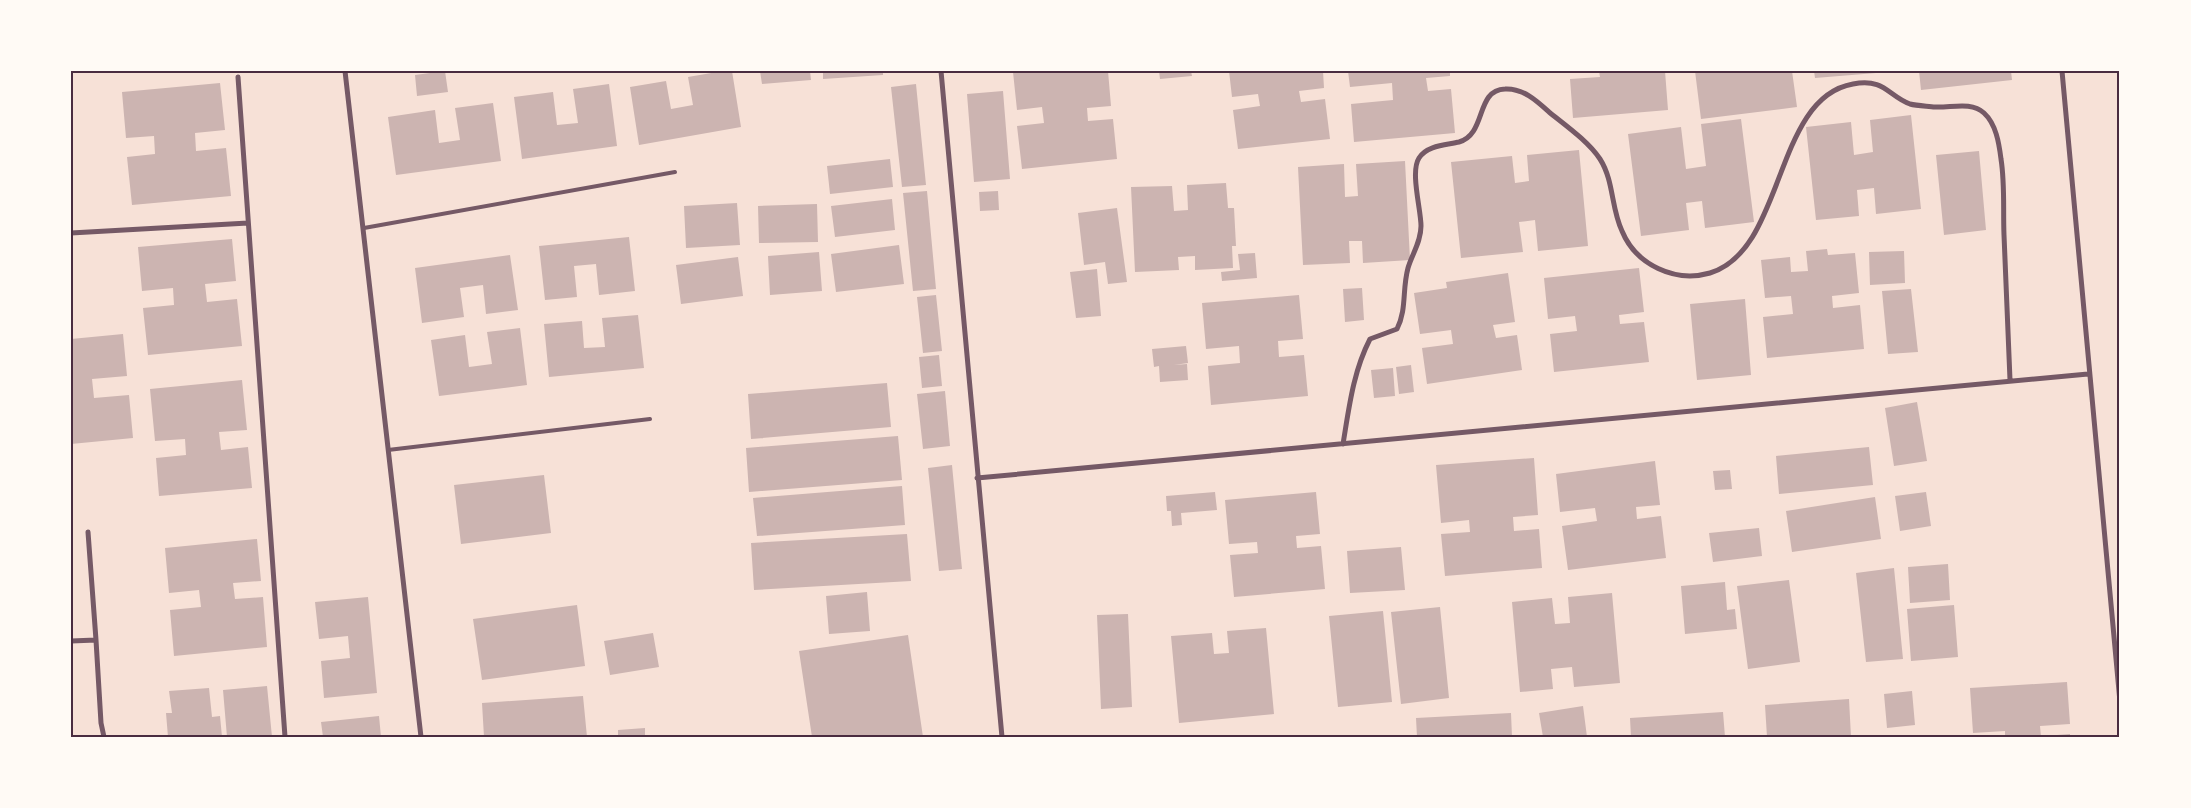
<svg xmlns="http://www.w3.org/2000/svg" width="2191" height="808" font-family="Manrope,sans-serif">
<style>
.building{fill:#ccb4b1}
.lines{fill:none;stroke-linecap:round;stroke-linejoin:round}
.service{stroke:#755966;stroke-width:4}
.minor{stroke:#755966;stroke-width:5}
.neatline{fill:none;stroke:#4a2c40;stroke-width:2}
</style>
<rect width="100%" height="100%" fill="#f7e1d7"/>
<path class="building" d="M 445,71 L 448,92 L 417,96 L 415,75 Z
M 723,71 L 732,71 L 741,127 L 639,145 L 630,87 L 666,81 L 671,109 L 693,105 L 688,77 Z
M 760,71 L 810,71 L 811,80 L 762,84 Z
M 823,71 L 883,71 L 883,75 L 823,79 Z
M 1108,71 L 1111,106 L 1087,108 L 1088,121 L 1113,119 L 1117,159 L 1022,169 L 1017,126 L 1044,123 L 1042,107 L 1017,110 L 1013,72 Z
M 1159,71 L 1191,71 L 1192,76 L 1160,79 Z
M 1229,71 L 1323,71 L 1324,88 L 1299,91 L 1301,102 L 1325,99 L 1330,139 L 1238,149 L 1233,110 L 1260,106 L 1258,94 L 1232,97 Z
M 1348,71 L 1450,71 L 1450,76 L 1426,78 L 1428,91 L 1451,89 L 1455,133 L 1354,142 L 1351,104 L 1393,100 L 1392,83 L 1350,87 Z
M 1599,71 L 1665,71 L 1668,110 L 1573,118 L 1570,79 L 1600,77 Z
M 1695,71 L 1792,71 L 1797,107 L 1701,119 Z
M 1814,71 L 1876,71 L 1876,73 L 1815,78 Z
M 1919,71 L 2011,71 L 2012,80 L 1921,90 Z
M 220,83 L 225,130 L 195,133 L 196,151 L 226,148 L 231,196 L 132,205 L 127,157 L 155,154 L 154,136 L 126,138 L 122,92 Z
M 609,84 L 617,146 L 522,159 L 514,97 L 553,92 L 557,125 L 578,123 L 573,89 Z
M 916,84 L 926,185 L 902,187 L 891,87 Z
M 1003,91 L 1010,179 L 974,182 L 967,94 Z
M 493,103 L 501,161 L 396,175 L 388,117 L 435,110 L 439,143 L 460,140 L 455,108 Z
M 1911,115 L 1921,209 L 1876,214 L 1874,188 L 1857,190 L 1859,216 L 1816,220 L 1806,127 L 1851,122 L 1854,155 L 1873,152 L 1870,120 Z
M 1741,119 L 1754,222 L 1705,228 L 1702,201 L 1686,203 L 1689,230 L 1641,236 L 1628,134 L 1681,127 L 1686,169 L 1706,166 L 1701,124 Z
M 1579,150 L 1588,246 L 1538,251 L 1535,220 L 1519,222 L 1523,252 L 1461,258 L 1451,162 L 1512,156 L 1515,183 L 1529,181 L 1527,155 Z
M 1979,151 L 1986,230 L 1944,235 L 1936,155 Z
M 890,159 L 893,187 L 830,194 L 827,166 Z
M 1405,161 L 1410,260 L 1363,263 L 1362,241 L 1349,241 L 1350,263 L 1303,265 L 1298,167 L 1344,164 L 1345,197 L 1358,196 L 1356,164 Z
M 1226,183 L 1228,208 L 1234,208 L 1236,246 L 1232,246 L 1233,268 L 1195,270 L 1195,256 L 1178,257 L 1179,270 L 1135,272 L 1131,187 L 1172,186 L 1174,211 L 1188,210 L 1187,185 Z
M 927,191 L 936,289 L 913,291 L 903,193 Z
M 998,191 L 999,210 L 980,211 L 979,192 Z
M 892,199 L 895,230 L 835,237 L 831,206 Z
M 737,203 L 740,245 L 686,248 L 684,206 Z
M 817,204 L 818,242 L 759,243 L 758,206 Z
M 1117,208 L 1127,282 L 1108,284 L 1105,262 L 1084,265 L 1078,213 Z
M 629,237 L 635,291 L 599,295 L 596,264 L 574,266 L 577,297 L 545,300 L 539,246 Z
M 232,239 L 236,281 L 205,284 L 207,302 L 237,299 L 242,346 L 148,355 L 143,308 L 174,305 L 173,288 L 142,291 L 138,247 Z
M 899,245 L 904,284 L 836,292 L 831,254 Z
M 1827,249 L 1828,255 L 1855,253 L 1859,293 L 1832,296 L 1833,308 L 1860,305 L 1864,349 L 1767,358 L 1763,317 L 1793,314 L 1791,296 L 1765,298 L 1761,260 L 1790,257 L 1791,272 L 1808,271 L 1806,251 Z
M 1904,251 L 1905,283 L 1870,285 L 1869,252 Z
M 819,252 L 822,291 L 770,295 L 768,256 Z
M 1255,253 L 1257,278 L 1222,281 L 1221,272 L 1240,270 L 1238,254 Z
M 510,255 L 518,310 L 486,314 L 483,285 L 460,288 L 464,317 L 422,323 L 415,268 Z
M 738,257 L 743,296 L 681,304 L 676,265 Z
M 1639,268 L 1644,312 L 1619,315 L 1620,324 L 1644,322 L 1649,362 L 1554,372 L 1550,334 L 1577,331 L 1575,316 L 1548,319 L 1544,278 Z
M 1097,269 L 1101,316 L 1076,318 L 1070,272 Z
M 1508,273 L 1515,322 L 1493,325 L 1496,338 L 1517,335 L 1522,370 L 1427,384 L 1422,348 L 1453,344 L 1451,330 L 1420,334 L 1414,293 L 1447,288 L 1446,282 Z
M 1362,288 L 1364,320 L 1345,322 L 1343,289 Z
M 1911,289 L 1918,352 L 1888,354 L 1882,291 Z
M 936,295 L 942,351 L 923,353 L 917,297 Z
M 1299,295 L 1303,339 L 1278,341 L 1279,357 L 1304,355 L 1308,396 L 1211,405 L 1208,366 L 1240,363 L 1239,346 L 1206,349 L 1202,303 Z
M 1745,299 L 1751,375 L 1697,380 L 1690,304 Z
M 638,315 L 644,368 L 549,377 L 544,324 L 582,321 L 584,348 L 605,347 L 602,318 Z
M 520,328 L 527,385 L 439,396 L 431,340 L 465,335 L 469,367 L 492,364 L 487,332 Z
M 123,334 L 127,376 L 92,379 L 94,398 L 129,395 L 133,438 L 71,444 L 71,339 Z
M 1186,346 L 1188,363 L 1174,365 L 1187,364 L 1188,380 L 1160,382 L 1159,366 L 1154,367 L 1152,349 Z
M 939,355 L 942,386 L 922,388 L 919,357 Z
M 1411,365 L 1414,392 L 1399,394 L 1396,367 Z
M 1393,368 L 1395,396 L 1374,398 L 1371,370 Z
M 242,380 L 247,430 L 219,432 L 221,450 L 248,447 L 252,488 L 159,496 L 156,458 L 186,455 L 185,439 L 155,441 L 150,389 Z
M 887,383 L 891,427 L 751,439 L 748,394 Z
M 945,391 L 950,446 L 923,449 L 917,394 Z
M 1917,402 L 1927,461 L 1894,466 L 1885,408 Z
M 898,436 L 902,480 L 749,492 L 746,448 Z
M 1869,447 L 1873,485 L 1779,494 L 1776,456 Z
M 1534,458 L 1538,515 L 1513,517 L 1514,531 L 1539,529 L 1542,568 L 1445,576 L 1441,534 L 1470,532 L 1469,520 L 1441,523 L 1436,465 Z
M 1655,461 L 1660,505 L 1636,507 L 1637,519 L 1661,516 L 1666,558 L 1568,570 L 1562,526 L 1597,521 L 1595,508 L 1560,512 L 1556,474 Z
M 952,465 L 962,569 L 939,571 L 928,468 Z
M 1730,470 L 1732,489 L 1715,490 L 1713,471 Z
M 544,475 L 551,533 L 461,544 L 454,485 Z
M 902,486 L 905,525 L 757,536 L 753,498 Z
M 1215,492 L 1217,510 L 1181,513 L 1182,525 L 1172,526 L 1171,511 L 1167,511 L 1166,496 Z
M 1316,492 L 1320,534 L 1296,536 L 1297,548 L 1321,546 L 1325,589 L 1234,597 L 1230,555 L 1258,553 L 1257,542 L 1229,544 L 1225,500 Z
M 1926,492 L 1931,526 L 1900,531 L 1895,496 Z
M 1875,497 L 1881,539 L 1792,552 L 1786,511 Z
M 1759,528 L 1762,556 L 1713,562 L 1709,533 Z
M 907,534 L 911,581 L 754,590 L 751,543 Z
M 257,539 L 261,581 L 233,583 L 235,599 L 263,597 L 267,647 L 174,656 L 170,610 L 201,607 L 199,590 L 169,593 L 165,548 Z
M 1401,547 L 1405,590 L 1350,593 L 1347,551 Z
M 1948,564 L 1950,600 L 1910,603 L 1908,567 Z
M 1894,568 L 1903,659 L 1866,662 L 1856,573 Z
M 1789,580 L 1800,662 L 1748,669 L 1737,586 Z
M 1725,582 L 1727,610 L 1735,609 L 1737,629 L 1685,634 L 1681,586 Z
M 867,592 L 870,631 L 829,634 L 826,596 Z
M 1612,593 L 1620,683 L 1574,687 L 1572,667 L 1551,669 L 1553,689 L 1520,692 L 1512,602 L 1552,598 L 1555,624 L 1570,623 L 1568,597 Z
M 368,597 L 377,693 L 324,698 L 321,661 L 350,658 L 348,636 L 319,639 L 315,602 Z
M 577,605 L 585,666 L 482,680 L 473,619 Z
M 1954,605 L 1958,657 L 1911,661 L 1907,609 Z
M 1440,607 L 1449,698 L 1401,704 L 1391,612 Z
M 1383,611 L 1392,702 L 1338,707 L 1329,616 Z
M 1128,614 L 1132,707 L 1101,709 L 1097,615 Z
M 1266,628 L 1274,714 L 1179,723 L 1171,636 L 1212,633 L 1214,654 L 1229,653 L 1227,631 Z
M 653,633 L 659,667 L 610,675 L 604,641 Z
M 908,635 L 923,737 L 812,737 L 799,651 Z
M 2067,682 L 2070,724 L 2040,726 L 2041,737 L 2005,737 L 2005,731 L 1973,733 L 1970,688 Z
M 267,686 L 272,737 L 227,737 L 223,690 Z
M 209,688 L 212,717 L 220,716 L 222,737 L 168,737 L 166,713 L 172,713 L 169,691 Z
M 1912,691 L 1915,725 L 1887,728 L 1884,694 Z
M 583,696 L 587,737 L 484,737 L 482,703 Z
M 1849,699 L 1851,737 L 1767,737 L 1765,705 Z
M 1583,706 L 1587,737 L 1543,737 L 1539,713 Z
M 1723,712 L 1725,737 L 1631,737 L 1630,718 Z
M 1511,713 L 1512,737 L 1417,737 L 1416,718 Z
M 379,716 L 381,737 L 323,737 L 321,722 Z
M 645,728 L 645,737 L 618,737 L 618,730 Z
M 2070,734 L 2070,737 L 2057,737 L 2057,735 Z"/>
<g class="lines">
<path class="service" d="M 364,228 L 675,172
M 388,450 L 650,419"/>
<path class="minor" d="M 345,71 L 421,737
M 941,71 L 1002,737
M 2062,71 L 2120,702
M 238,77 L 285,737
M 71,233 L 248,223
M 1343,444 C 1349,408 1353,372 1370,339 L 1397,329 C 1407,309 1402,290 1408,268 C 1412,254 1421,242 1421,226 C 1421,209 1410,172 1419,158 C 1427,145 1447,145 1459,142 C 1487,134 1475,90 1505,89 C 1523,88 1537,101 1549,112 C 1565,125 1588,141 1600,159 C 1614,181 1611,208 1622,231 C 1636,265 1675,283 1710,273 C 1786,250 1773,98 1853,84 C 1885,78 1888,96 1910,104 C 1917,106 1928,106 1935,107 C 1951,108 1971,101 1984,113 C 1996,124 1999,143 2001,159 C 2005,184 2003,210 2004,235 C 2006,283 2008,332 2010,380
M 977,478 L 2088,374
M 96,640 L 101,723 L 104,737
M 71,641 L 96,640 L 88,532"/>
</g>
<rect width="2191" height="808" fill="none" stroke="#fffaf5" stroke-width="145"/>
<rect x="72" y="72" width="2046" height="664" class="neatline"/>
</svg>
